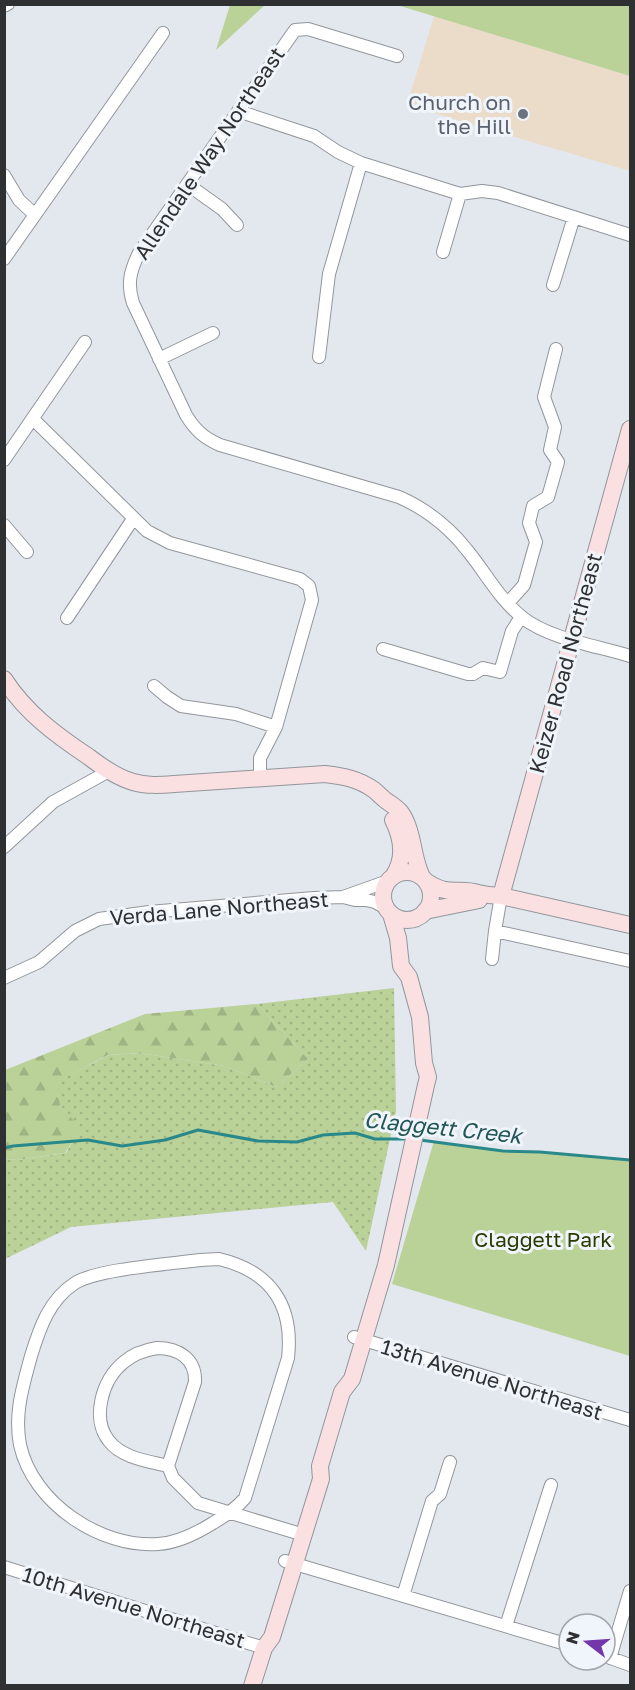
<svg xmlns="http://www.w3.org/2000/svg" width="635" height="1690" font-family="'Golos Text',sans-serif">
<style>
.education{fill:#ebdbc9}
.grass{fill:url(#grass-dots)}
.forest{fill:url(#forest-firs)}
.park{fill:#bad198}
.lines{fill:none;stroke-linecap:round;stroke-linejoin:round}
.stream{stroke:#298889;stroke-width:3}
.street-casing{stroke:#92969c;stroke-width:14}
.secondary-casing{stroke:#92969c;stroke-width:18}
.street{stroke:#fff;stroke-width:12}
.secondary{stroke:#fae0e1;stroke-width:16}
.worship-dot{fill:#6b7280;stroke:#f0f5fb;stroke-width:2}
.labels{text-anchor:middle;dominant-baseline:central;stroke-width:6;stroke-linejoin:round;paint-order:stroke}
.worship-label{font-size:21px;fill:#5b616d;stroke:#f0f5fb;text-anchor:end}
.street-label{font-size:21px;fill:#2e3032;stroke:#f0f5fb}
.park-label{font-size:21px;fill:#2a3c00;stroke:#f0f5fb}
.water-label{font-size:22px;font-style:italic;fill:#225657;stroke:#f0f5fb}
</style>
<defs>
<pattern id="grass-dots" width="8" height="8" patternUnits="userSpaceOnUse" patternTransform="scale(1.5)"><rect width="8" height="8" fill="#bad198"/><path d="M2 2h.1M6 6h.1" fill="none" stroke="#a0b483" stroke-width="1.8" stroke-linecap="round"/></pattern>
<pattern id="forest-firs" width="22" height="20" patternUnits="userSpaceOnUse" patternTransform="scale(1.5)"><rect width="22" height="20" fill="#bad198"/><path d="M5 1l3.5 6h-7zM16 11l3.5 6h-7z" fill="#a0b483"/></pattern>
</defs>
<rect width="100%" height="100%" fill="#e3e8ee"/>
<path class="education" d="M 434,16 L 630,76 L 630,171 L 407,105 Z"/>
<path class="grass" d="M 394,988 L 396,1111 L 366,1251 L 333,1202 L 71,1227 L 5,1259 L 4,1159 L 17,1160 L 66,1153 L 80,1129 L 60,1105 L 56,1082 L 109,1055 L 139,1053 L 225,1066 L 276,1087 L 308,1059 L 257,1004 Z"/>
<path class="forest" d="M 257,1004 L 308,1059 L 276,1087 L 225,1066 L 139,1053 L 108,1055 L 57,1082 L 60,1105 L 81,1129 L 65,1153 L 17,1160 L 5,1159 L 5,1070 L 145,1014 Z"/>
<path class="park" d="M 230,4 L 265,5 L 216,50 L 230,5 Z
M 397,5 L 628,5 L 630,6 L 630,76 Z
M 434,1141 L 503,1151 L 540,1152 L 630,1160 L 630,1356 L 392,1284 Z"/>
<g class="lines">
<path class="stream" d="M 420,1140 L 503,1151 L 540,1152 L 630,1160
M 4,1148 L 13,1146 L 88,1140 L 122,1146 L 165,1140 L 198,1130 L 258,1141 L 297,1142 L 323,1135 L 355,1133 L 375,1139 L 408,1139"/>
<g class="street-casing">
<path id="street" d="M 4,6 L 8,4
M 397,56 L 308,29 L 295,30 L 139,253 C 130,271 127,284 133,303 L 186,415 C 195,430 204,438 220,445 L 399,497 C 426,509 449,527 467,550 C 486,573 499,599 523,618 C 550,639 598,646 630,656
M 238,111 L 314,136 L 338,152 L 361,163 L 460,194 L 482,191 L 498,193 L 630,235
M 4,175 L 19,200 L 35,215
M 187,184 L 222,209 L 237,225
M 443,252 L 460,194
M 4,259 L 163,33
M 553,285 L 574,217
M 319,357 L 329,274 L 361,163
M 159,359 L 213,333
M 33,419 L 147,531 L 170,543 L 300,579 L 309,586 L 312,600 L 276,727 L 260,758 L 260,778
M 4,460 L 85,342
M 4,525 L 27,552
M 508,603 L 524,585 L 536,542 L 529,523 L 533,506 L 548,497 L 558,462 L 550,450 L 555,427 L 544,397 L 556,349
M 67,618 L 133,519
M 383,649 L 468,674 L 473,674 L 483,668 L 500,672 L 512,631 L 521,617
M 154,686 L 167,697 L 181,706 L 236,714 L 276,727
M 4,847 L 53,802 L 109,771
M 343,897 L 388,881
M 495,931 L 630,961
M 492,959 L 495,931 L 501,896
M 4,978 L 39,962 L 75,931 L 99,919 L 149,912 L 314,898 L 343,897 L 355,900 L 366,900 L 375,902 L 386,908
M 219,1259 C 270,1271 294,1305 288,1358 L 245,1498 C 236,1509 225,1516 213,1523 C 197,1533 178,1543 158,1544 C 100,1548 33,1503 20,1445 C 14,1413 23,1386 31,1356 C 40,1327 49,1300 75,1283 C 97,1269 170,1264 200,1260 Z
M 354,1337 L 630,1420
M 157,1348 C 179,1348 196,1359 195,1382 L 168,1466 C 148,1461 122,1458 109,1441 C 91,1419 102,1379 124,1362 C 133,1354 145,1350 157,1348 Z
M 168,1466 L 173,1478 L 198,1503 L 304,1535
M 285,1561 L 569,1645
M 4,1567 L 264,1648
M 403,1596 L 432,1501 L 440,1494 L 450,1462
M 506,1626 L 551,1485
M 605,1656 L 630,1665
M 610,1658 L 630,1591"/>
</g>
<g class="secondary-casing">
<path id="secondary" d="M 4,679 C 26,713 56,735 89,757 C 102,767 116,777 133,782 C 146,786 160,785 174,784 L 325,774 C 343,776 359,779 374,790 C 379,794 383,799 388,802 C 400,810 403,813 408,827 C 414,844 414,861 422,877
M 393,820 C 402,838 405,858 394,875
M383 896a24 24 0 1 1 48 0a24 24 0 1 1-48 0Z
M 427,882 C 450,897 457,887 478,893 C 486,895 492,896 501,896 L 630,925
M 501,896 L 630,429
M 425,911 L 479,900
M 252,1686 L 264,1648 L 272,1637 L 321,1479 L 320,1466 L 342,1392 L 352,1379 L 386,1265 L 426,1085 L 428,1077 L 424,1063 L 420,1017 L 409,977 L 401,966 L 398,938 L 391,914"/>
</g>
<use href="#street" class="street"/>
<use href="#secondary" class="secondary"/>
</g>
<circle class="worship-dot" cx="523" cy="114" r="6"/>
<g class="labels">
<g class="worship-label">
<text x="511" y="102">Church on<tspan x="511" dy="24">the Hill</tspan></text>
</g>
<g class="street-label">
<text transform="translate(209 153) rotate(-56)">Allendale Way Northeast</text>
<text transform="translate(565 663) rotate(-75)">Keizer Road Northeast</text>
<text transform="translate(219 908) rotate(-5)">Verda Lane Northeast</text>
<text transform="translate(492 1379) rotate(17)">13th Avenue Northeast</text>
<text transform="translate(134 1607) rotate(17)">10th Avenue Northeast</text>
</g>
<g class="park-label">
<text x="543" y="1239">Claggett Park</text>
</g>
<g class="water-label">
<text transform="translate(443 1127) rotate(6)">Claggett Creek</text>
</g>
</g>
<rect width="635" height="1690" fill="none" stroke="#2e3032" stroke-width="12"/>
<g transform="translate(587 1642) rotate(287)"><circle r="28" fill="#f0f5fb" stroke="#a2a6ab" stroke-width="1.5"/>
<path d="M0-4.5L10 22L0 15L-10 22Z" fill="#7336ab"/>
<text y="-9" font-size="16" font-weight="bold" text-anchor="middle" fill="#2e3032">N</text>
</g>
</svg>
